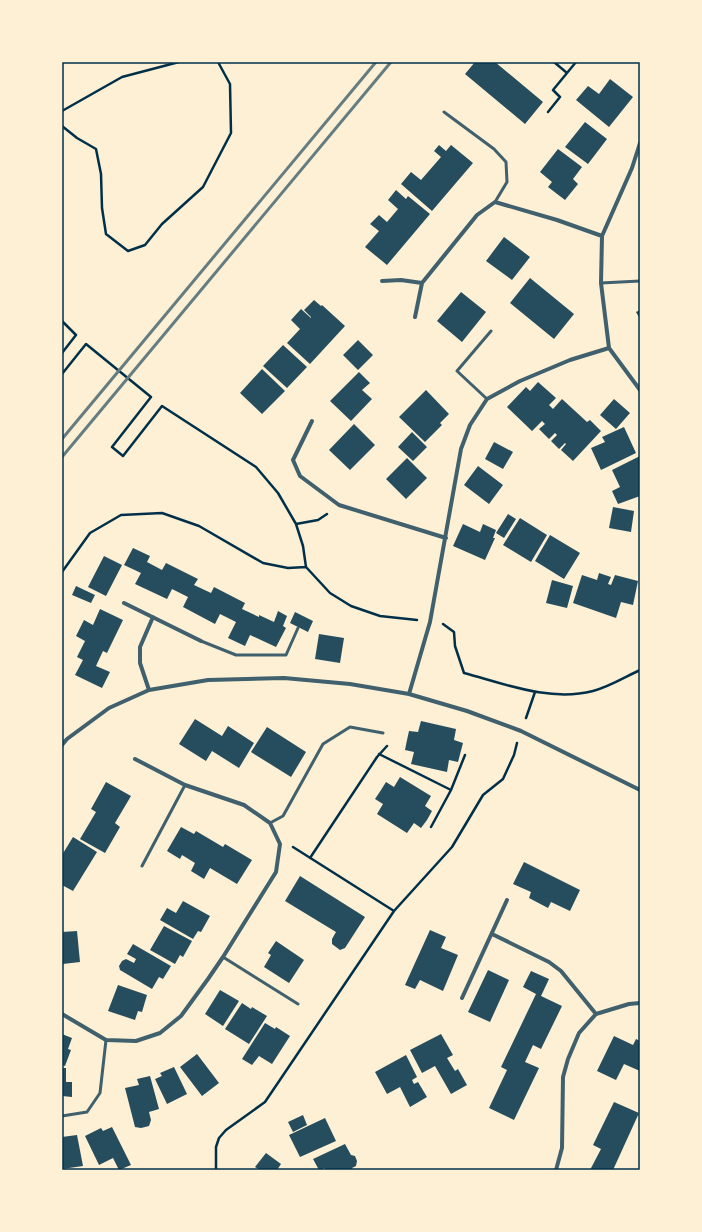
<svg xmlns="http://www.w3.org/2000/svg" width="702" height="1232" font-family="'Zilla Slab',serif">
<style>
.building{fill:#264d5e}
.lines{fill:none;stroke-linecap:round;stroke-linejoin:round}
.path{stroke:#003049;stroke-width:2.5}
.service{stroke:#3f606c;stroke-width:3}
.minor{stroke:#3f606c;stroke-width:4}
.rail{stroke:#657d81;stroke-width:3}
.neatline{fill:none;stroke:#003049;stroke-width:1.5}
</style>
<rect width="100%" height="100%" fill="#fdf0d5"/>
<path class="building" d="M 475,62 L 495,62 L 543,102 L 525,124 L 465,74 Z
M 610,79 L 633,97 L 609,127 L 576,100 L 588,86 L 599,94 Z
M 585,122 L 607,139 L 588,164 L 565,147 Z
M 439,145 L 446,151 L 451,145 L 473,163 L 432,211 L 401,184 L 411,172 L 421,180 L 441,157 L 434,151 Z
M 558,149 L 582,167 L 573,179 L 578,184 L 565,200 L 548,187 L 552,182 L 540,172 Z
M 396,190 L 406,199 L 408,196 L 430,214 L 387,265 L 365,247 L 379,231 L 370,224 L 379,215 L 387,222 L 398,209 L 388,200 Z
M 504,237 L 530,257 L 512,280 L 486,261 Z
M 530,278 L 574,314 L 554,339 L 510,303 Z
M 461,292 L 486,312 L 462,342 L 437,321 Z
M 314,300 L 321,306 L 322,305 L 345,326 L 310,364 L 287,343 L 300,329 L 291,320 L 301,309 L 311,318 L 311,317 L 304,310 Z
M 640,310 L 640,319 L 636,312 Z
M 358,340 L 373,355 L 358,370 L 343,355 Z
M 283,345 L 307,367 L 287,388 L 263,366 Z
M 262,369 L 285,391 L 262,414 L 240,393 Z
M 359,372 L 370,383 L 362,390 L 372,399 L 351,421 L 330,401 Z
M 538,382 L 556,398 L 549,405 L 553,409 L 562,399 L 587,422 L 590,420 L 601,431 L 573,461 L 561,450 L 566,444 L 565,443 L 559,449 L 551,441 L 557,435 L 555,433 L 549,439 L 539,429 L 545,424 L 542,421 L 532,431 L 507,407 L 526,387 L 530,391 Z
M 426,390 L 449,414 L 440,423 L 442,425 L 425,442 L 399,417 Z
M 614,399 L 630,413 L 616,429 L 600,415 Z
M 354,424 L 375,445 L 350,470 L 329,450 Z
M 624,427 L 636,453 L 601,470 L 591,448 L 605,442 L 602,437 Z
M 412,432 L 427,447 L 413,461 L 398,447 Z
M 494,442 L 513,452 L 503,469 L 485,459 Z
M 640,456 L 640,496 L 618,504 L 612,491 L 620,487 L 612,470 Z
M 407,458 L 427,478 L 406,499 L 386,479 Z
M 478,466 L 503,485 L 489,504 L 464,485 Z
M 613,507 L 634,511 L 631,532 L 609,528 Z
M 508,514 L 516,519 L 504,538 L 496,533 Z
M 520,518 L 547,535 L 531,562 L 503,545 Z
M 463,524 L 480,532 L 483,524 L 496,530 L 493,538 L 495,538 L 485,560 L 453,546 Z
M 550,535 L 580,553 L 564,579 L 535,561 Z
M 133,548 L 150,556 L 147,562 L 162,570 L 166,563 L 198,579 L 194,585 L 211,593 L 214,587 L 245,603 L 242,609 L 259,617 L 259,615 L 274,622 L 278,611 L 287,616 L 283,626 L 286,628 L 276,647 L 250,635 L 245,646 L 228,638 L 236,622 L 220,614 L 215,624 L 183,607 L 188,597 L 172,589 L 167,599 L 135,584 L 141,573 L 124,565 Z
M 104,556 L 122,565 L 106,596 L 88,587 Z
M 599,573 L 611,577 L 608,584 L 611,585 L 615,575 L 638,581 L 633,605 L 621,602 L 616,618 L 573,603 L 582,575 L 597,580 Z
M 552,580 L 573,586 L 567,608 L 546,603 Z
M 76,586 L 95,595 L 91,603 L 72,595 Z
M 100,609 L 123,620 L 107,653 L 103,651 L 96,666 L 110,672 L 102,688 L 75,675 L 83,660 L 77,657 L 85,641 L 76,636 L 84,620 L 93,625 Z
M 295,612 L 313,621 L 308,632 L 290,623 Z
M 319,634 L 344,638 L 340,663 L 315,659 Z
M 195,719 L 222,736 L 228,726 L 254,743 L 239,768 L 212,751 L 206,761 L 179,744 Z
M 421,721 L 456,729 L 454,740 L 463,743 L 458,762 L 449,760 L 447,772 L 411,764 L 414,752 L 405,750 L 407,740 L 409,731 L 418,732 Z
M 267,727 L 306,752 L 291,777 L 251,752 Z
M 400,777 L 431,796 L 425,806 L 432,811 L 427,820 L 421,828 L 414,823 L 407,833 L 377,814 L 383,804 L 375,799 L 381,790 L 386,782 L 394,787 Z
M 106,782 L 131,796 L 115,823 L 120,827 L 105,853 L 80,839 L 96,812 L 91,809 Z
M 181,827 L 194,834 L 196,831 L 223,847 L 225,844 L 252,860 L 237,884 L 210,868 L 204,879 L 191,871 L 195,863 L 182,855 L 180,859 L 167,851 Z
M 73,837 L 97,852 L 73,891 L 62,885 L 62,855 Z
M 524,862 L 580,890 L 570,911 L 551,902 L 548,908 L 529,898 L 531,892 L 513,884 Z
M 300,876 L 365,917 L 345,948 L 340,950 L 332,944 L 332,939 L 336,932 L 285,901 Z
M 183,901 L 210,916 L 201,932 L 198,931 L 193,939 L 160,920 L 167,908 L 176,913 Z
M 164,926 L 192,941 L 183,957 L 180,955 L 175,964 L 150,950 Z
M 430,930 L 446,937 L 441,948 L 458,955 L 443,991 L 420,980 L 415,989 L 405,985 Z
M 77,931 L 80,962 L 63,964 L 62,960 L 62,932 Z
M 276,941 L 304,960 L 289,983 L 264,967 L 271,955 L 268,953 Z
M 133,944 L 171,966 L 163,979 L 159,977 L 152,989 L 120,970 L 119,966 L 122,961 L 126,959 L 134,963 L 136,959 L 127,954 Z
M 488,970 L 509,980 L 490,1022 L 468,1012 Z
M 531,971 L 549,979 L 541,996 L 562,1006 L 541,1049 L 533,1045 L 525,1062 L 539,1068 L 514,1120 L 489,1108 L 507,1070 L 501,1067 L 536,994 L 523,987 Z
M 118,985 L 147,995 L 142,1012 L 138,1011 L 135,1020 L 108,1011 Z
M 220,990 L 239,1001 L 223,1026 L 205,1014 Z
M 242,1003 L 251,1009 L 252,1007 L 267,1016 L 249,1044 L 225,1029 Z
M 265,1023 L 275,1029 L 276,1027 L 290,1036 L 272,1064 L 259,1056 L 252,1065 L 242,1059 Z
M 62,1034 L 72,1038 L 68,1049 L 71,1050 L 65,1066 L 62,1065 Z
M 441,1034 L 453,1055 L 447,1058 L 455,1071 L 458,1069 L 467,1085 L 451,1094 L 435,1066 L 422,1073 L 410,1050 Z
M 614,1036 L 633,1045 L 636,1039 L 640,1041 L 640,1071 L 624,1064 L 616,1080 L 597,1071 Z
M 197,1054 L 219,1083 L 202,1096 L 180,1067 Z
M 406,1055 L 417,1077 L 412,1080 L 414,1084 L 418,1082 L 427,1097 L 410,1107 L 400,1087 L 387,1094 L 375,1072 Z
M 174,1067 L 187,1094 L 167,1104 L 155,1079 L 162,1076 L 160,1073 Z
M 62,1068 L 66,1068 L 66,1082 L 72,1082 L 72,1097 L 62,1096 Z
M 150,1076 L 159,1109 L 149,1112 L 151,1120 L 149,1126 L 141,1128 L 135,1127 L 125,1088 L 139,1085 L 137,1079 Z
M 614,1102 L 639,1113 L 613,1170 L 590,1170 L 601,1149 L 593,1145 Z
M 303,1115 L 307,1125 L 293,1132 L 288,1122 Z
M 325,1118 L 336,1141 L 300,1157 L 289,1135 Z
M 112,1127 L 131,1165 L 119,1170 L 113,1158 L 99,1165 L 85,1136 L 101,1128 L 103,1131 Z
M 77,1135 L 83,1166 L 62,1169 L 62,1137 Z
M 345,1144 L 351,1155 L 355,1156 L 357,1161 L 356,1166 L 352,1168 L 353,1170 L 325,1170 L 325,1168 L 319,1170 L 313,1159 Z
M 266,1153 L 281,1164 L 277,1170 L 260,1170 L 255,1167 Z"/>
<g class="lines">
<path class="path" d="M 554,62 L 567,73 L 576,62
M 62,111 L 122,77 L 179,62
M 548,112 L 560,97 L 553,90 L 567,73
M 62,126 L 77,138 L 96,149 L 101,174 L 102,208 L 106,234 L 128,251 L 145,245 L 162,224 L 203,187 L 231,133 L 230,84 L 218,62
M 62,321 L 76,335 L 62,353
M 62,374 L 86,344 L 151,397 L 112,447 L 123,456 L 162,406 L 256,467 L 278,493 L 296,524 L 303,546 L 306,567 L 330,593 L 351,606 L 380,616 L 417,620
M 296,524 L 318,520 L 327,514
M 62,572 L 90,533 L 121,515 L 162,513 L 199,526 L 263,563 L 288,568 L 306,567
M 443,624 L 454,632 L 455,646 L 464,673 C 505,684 550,702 593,691 C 609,687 625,677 640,670
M 526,718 L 535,692
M 379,754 L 451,790 L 465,755
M 431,827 L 451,790
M 293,847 L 394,911
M 310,858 L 377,757 L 387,746
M 216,1170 L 216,1147 L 219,1138 L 226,1130 L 265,1102 L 394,911 L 452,847 L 483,795 L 503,779 L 514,755 L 517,743"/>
<path class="service" d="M 444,112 L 494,149 L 506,162 L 507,182 L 495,202
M 601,283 L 640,281
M 487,399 L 457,371 L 491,331
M 201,641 L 236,655 L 286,655 L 298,628
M 270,823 L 283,816 L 323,744 L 350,727 L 383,733
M 142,866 L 185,785
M 223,957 L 298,1004
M 62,1116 L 87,1112 L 100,1093 L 106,1040"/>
<path class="minor" d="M 640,143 L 632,168 L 602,236 L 601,283 L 609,348 L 640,390
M 382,281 L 401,280 L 422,283
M 415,317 L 422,283 L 477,215 L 495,202 L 557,220 L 602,236
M 312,421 L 293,460 L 300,476 L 339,505 L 446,538
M 124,603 L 201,641
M 149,690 L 140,663 L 140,647 L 153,617
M 409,694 L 430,622 L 461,449 L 470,425 L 487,399 L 520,381 L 570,360 L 609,348
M 62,745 L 67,739 L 109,708 L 149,690 L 208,680 L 284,678 L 350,684 L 409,694 L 467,711 L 521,731 L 640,790
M 492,934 L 549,962 L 561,971 L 596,1014
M 462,998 L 507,900
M 62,1014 L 106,1040 L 136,1041 L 160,1033 L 181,1016 L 208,979 L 223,957 L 276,872 L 280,844 L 270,823 L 244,805 L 185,785 L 135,759
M 556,1170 L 562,1148 L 563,1077 L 568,1059 L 579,1033 L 596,1014 L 629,1004 L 640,1003"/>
<path class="rail" d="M 62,439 L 376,62
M 62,457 L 391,62"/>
</g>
<rect width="702" height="1232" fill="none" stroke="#fdf0d5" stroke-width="126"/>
<rect x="63" y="63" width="576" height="1106" class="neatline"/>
</svg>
